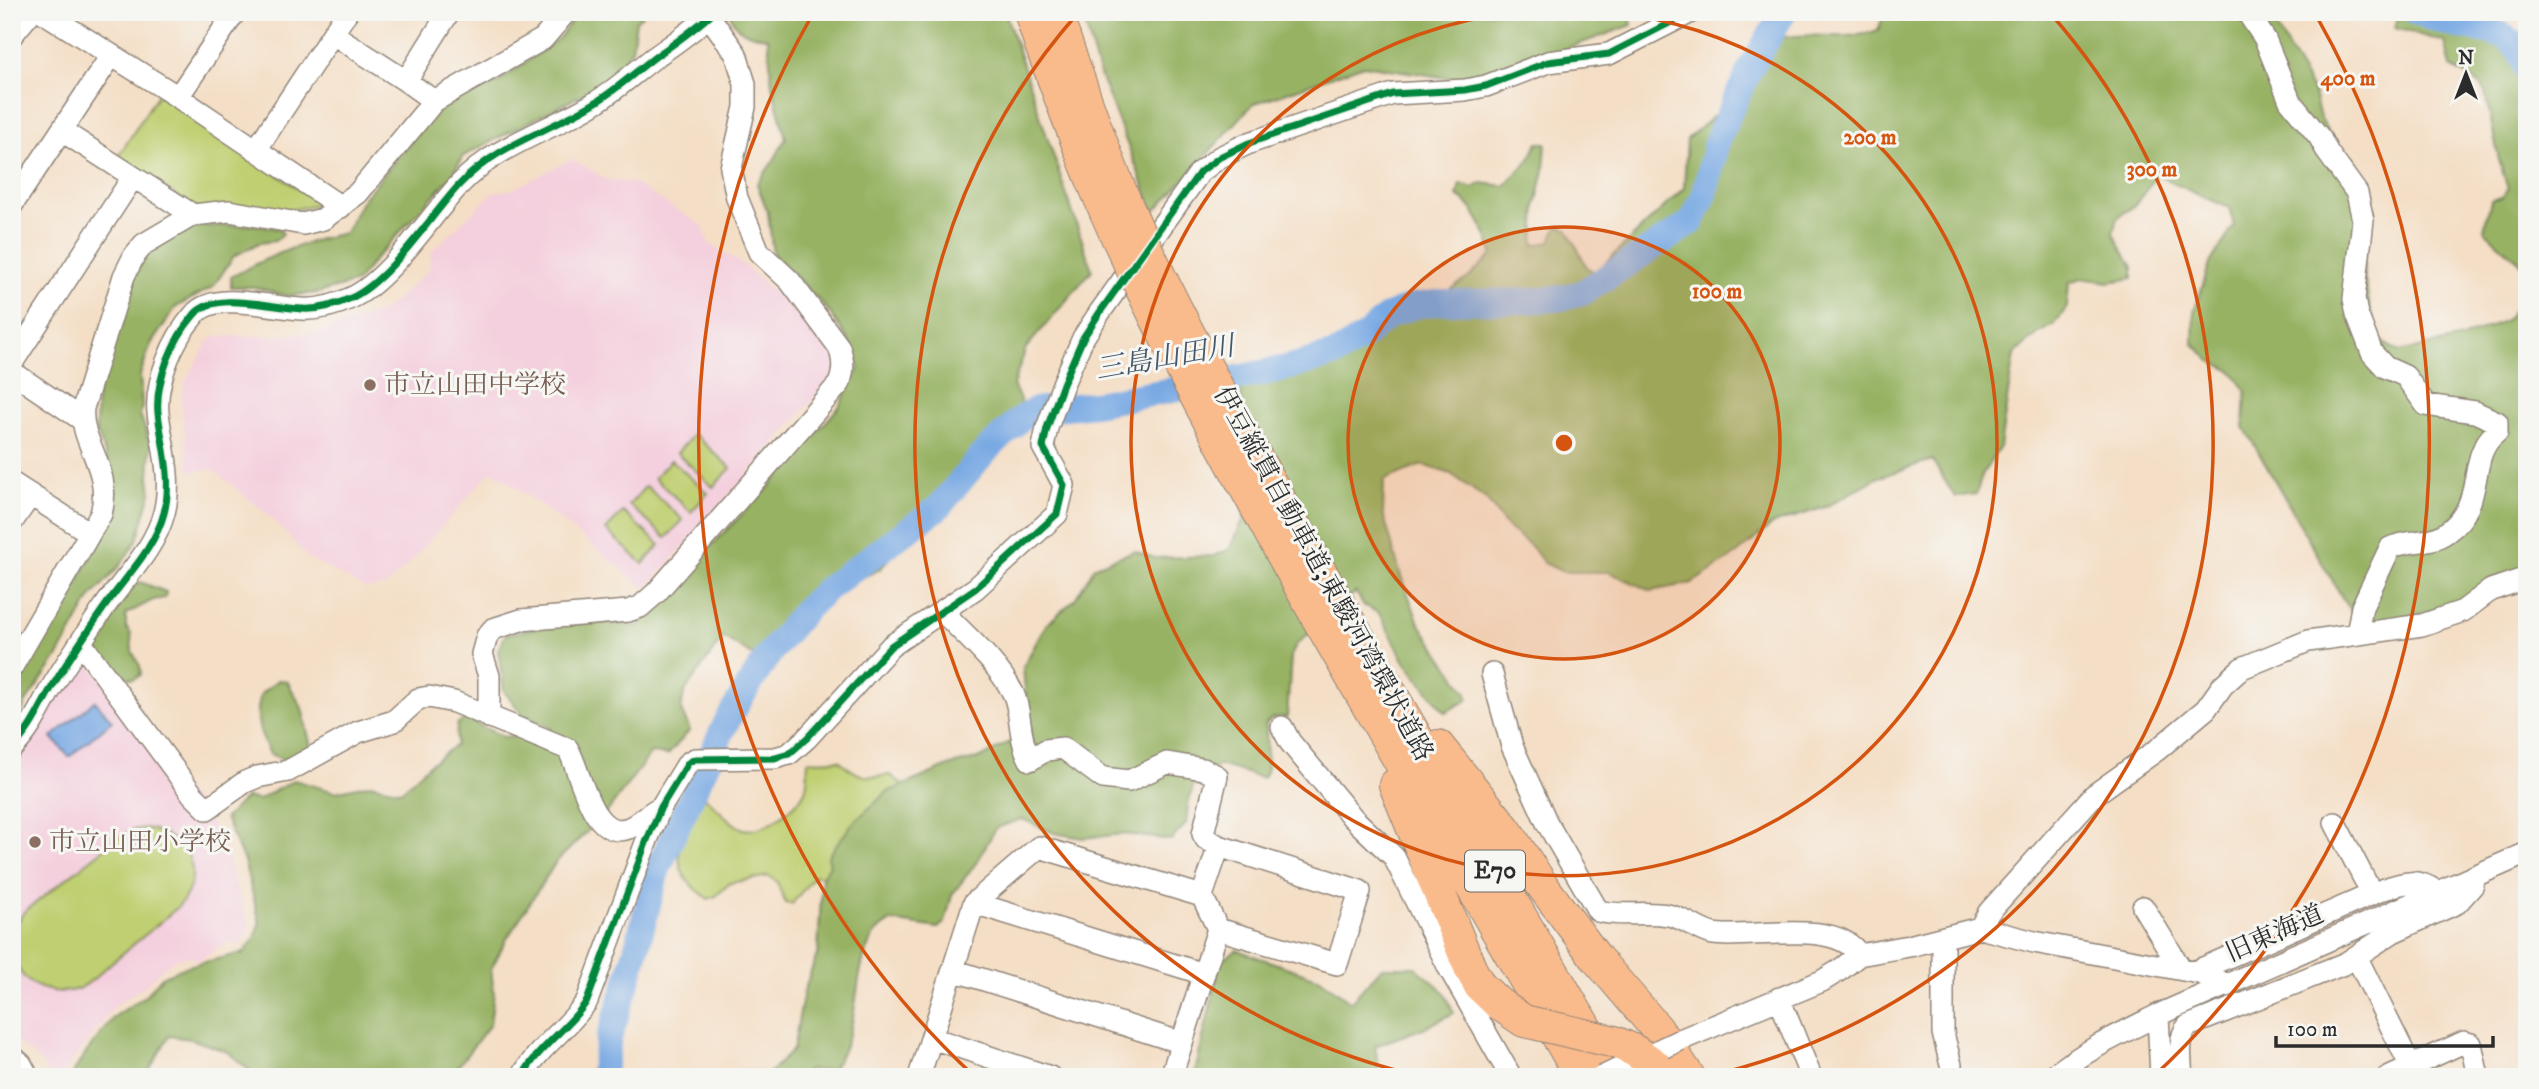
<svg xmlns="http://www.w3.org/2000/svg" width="2539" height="1089" font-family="'IM FELL DW Pica','Noto Serif JP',serif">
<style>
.built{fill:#f4cfdd}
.green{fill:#bfcf71;stroke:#757d4e;stroke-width:2}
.forest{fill:#97b263;stroke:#616e47;stroke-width:2}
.water{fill:#78a9e3;stroke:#526a87;stroke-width:2}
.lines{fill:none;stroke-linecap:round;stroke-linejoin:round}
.river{stroke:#78a9e3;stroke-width:26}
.minor-casing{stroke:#908478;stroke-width:24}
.highway-casing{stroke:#908478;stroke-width:34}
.minor{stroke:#fff;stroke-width:21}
.highway{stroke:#fabb8c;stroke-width:32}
.minor-bridge-casing{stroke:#908478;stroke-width:24;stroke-linecap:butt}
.highway-bridge-casing{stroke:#908478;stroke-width:34;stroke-linecap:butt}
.minor-bridge{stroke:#fff;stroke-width:21}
.highway-bridge{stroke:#fabb8c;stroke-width:32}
.cycleway-casing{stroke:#f6f6f2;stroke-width:11}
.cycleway{stroke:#00873e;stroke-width:7}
.ring{fill:none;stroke:#d5540f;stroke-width:3.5}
.education-dot{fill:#8d6e63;stroke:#f6f6f2;stroke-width:2.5}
.labels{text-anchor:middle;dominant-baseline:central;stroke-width:6;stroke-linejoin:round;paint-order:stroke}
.shield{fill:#f6f6f2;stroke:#686867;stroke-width:2}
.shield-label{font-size:24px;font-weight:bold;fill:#2b2b2b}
.education-label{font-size:26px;fill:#785e54;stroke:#f6f6f2;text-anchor:start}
.street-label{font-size:26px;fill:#2b2b2b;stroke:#f6f6f2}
.water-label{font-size:28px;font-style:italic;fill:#46576b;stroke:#f6f6f2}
.centre{fill:#d5540f;stroke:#f6f6f2;stroke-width:3.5}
.ring-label{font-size:21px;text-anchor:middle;font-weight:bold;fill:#d5540f;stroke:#f6f6f2;stroke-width:6;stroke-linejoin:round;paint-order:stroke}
</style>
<rect width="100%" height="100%" fill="#f6f6f2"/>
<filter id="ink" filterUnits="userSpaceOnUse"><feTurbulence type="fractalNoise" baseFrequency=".0143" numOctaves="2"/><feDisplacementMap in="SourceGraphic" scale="14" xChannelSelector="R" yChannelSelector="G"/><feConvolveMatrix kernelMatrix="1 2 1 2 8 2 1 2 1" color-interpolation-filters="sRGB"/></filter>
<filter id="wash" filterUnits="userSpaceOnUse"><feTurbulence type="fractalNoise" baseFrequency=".00686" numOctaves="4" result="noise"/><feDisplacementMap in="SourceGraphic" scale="28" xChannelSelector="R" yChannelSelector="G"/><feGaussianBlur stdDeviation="1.57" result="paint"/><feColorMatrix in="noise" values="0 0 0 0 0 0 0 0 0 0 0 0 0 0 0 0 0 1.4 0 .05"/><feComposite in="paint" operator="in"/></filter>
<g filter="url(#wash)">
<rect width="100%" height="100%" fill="#f4dec5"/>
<path class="built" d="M 572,159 L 608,180 L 633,183 L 703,226 L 709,244 L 744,265 L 814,330 L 826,344 L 837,364 L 836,374 L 646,589 L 559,519 L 492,470 L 415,557 L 386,586 L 366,589 L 307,557 L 273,519 L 212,469 L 189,472 L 181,399 L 186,380 L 209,341 L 215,336 L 274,336 L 322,332 L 382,312 L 429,270 L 431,252 L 494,192 L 511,190 Z
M 86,659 L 221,837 L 235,885 L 250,927 L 241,945 L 232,943 L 223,945 L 199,960 L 190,956 L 177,958 L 159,971 L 146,985 L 115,1006 L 60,1077 L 50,1077 L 42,1064 L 12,1037 L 12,762 L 22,751 L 80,660 Z"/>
<path class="green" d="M 158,94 L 321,204 L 269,214 L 195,208 L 118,157 Z
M 694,434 L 731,468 L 713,487 L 677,453 Z
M 671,460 L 708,493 L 691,512 L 654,478 Z
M 646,486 L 683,520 L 666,538 L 629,505 Z
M 623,512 L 660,545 L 643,564 L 606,530 Z
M 839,760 C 858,777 865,779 890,775 L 904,786 L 887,792 L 822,877 L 815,875 L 792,904 L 785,903 L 777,882 L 769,876 L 730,883 L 716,896 L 708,899 C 702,893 692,887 687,880 C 667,851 690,821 704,796 C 713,804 730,823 741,828 C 758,837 796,808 804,793 C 809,784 807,771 808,761 Z
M 146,828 C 187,837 208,871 178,907 C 156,926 133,945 111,963 C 102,971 92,982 82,987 C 62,997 30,990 19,970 C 9,951 12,931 23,913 L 120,836 L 133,830 Z"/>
<path class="forest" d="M 578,12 L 646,12 L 636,21 L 632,49 L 607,82 L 463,156 L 451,177 L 374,260 L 357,282 L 318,293 L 286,296 L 255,287 L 231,287 L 231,277 C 267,257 305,241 345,233 L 362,200 L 435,113 L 469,94 L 497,83 L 559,38 Z
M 730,12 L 1005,12 L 1092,270 L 1026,348 L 1013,385 L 1023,406 L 986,444 L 880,569 L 804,606 L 760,660 L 723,637 L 684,693 L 681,710 L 690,730 L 668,755 L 651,753 L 607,812 L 556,862 L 506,940 L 491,969 L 494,993 L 490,1024 L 450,1077 L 257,1077 L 228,1052 L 191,1039 L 169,1036 L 145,1077 L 71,1077 L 82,1058 L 114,1017 L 145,996 L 163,976 L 188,966 L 243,953 L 254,939 L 260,923 L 244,861 L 225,818 L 246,797 L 258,800 L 294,780 L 335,792 L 371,784 L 401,791 L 429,765 L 456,745 L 457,724 L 466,719 L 504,737 L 520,735 L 542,747 L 551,728 L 523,715 L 504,691 L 498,650 L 505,635 C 548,623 595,619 639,626 L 690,567 L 769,487 L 839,407 L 859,368 L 849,341 L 827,309 L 773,254 L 768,213 L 757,184 L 774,160 L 786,138 L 772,86 L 768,38 C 750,35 733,32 730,12 Z
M 1082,12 L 1629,12 L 1632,25 L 1473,82 L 1364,65 L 1253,104 L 1154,212 L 1098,70 Z
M 1885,12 L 2268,12 L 2314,94 L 2320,118 L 2339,151 L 2353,157 L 2361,179 L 2364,275 L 2376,339 L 2400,352 L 2462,338 L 2504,321 L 2527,294 L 2527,567 L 2488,581 L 2464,602 L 2389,622 L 2350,611 L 2244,427 L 2246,390 L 2232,371 L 2211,361 L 2193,343 L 2194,312 L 2210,263 L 2234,226 L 2229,207 L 2203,197 L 2157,175 L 2135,205 L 2117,218 L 2113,233 L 2133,267 L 2133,278 L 2109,282 L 2081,278 L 2069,283 L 2067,307 L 2055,324 L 2039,333 L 2014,354 L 2000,447 L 1983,473 L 1976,494 L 1955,497 L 1932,460 L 1877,478 L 1825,507 L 1773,524 L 1737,554 L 1692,583 L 1651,591 L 1609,572 L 1563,572 L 1544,563 L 1531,546 L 1506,526 L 1486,499 L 1451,474 L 1422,465 L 1384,480 L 1383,513 L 1401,576 L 1419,623 L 1467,693 L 1468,700 L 1445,712 L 1405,662 L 1379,613 L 1363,605 L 1356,592 L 1296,645 L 1291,656 L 1287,717 L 1272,718 L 1266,724 L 1267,769 L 1263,778 L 1219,765 L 1194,783 L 1188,804 L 1186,824 L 1171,840 L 1124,834 L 1082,838 L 1054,833 L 1022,819 L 996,828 L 976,863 L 952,895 L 945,922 L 938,928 L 891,921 C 885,925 878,929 874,935 C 849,975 864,1029 831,1070 L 808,1070 L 801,1077 L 719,1077 C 736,1070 751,1070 768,1074 L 793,1050 L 804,991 L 818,952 L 822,877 L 830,865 L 828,856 L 853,823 L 887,792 L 951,765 L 981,758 L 1012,741 L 1022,720 L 1026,701 L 1023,667 L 1046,625 L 1075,599 L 1095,566 L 1134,551 L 1155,558 L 1214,556 L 1230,549 L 1244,518 L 1241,389 L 1255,384 L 1273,382 L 1304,365 L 1385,331 L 1468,278 L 1492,255 C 1490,238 1473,203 1457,196 L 1460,184 L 1474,188 L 1481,183 L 1505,186 L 1528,161 L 1538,143 L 1546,143 L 1544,170 L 1536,205 L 1534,245 L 1550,242 L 1558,226 L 1568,230 L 1587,267 L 1595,273 L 1684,188 L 1687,139 L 1749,85 L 1777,39 C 1809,30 1846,43 1878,30 Z
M 2399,13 L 2435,26 L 2492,37 L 2516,50 L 2527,102 L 2527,275 L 2520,263 L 2484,230 L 2491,200 L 2502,197 L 2508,189 L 2499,160 L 2485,91 L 2480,84 L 2451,67 L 2445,42 L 2395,28 Z
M 258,225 L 280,229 L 283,234 L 275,241 L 259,243 L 234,256 L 213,287 L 176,307 L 151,344 L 140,375 L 142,407 L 140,414 L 151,446 L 149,476 L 151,493 L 137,540 L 119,567 L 91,597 L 58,656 L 26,702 L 19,721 L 12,729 L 12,699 L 30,652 L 78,583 L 114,508 L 113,476 L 96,429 L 97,382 L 125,299 L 142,259 L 172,235 L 202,226 Z
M 140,582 L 166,592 L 165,598 L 153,600 L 126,614 L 126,627 L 131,634 L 132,651 L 140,666 L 141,675 L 133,679 L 110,671 L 93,640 L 111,609 L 120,604 L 134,584 Z
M 278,680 L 287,681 L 302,708 L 311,747 L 291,763 L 270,754 C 259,732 254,719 261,694 Z
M 1237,950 L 1320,979 L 1351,1002 L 1382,967 L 1415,967 L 1444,991 L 1454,1013 L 1426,1027 L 1375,1046 L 1380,1077 L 1194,1077 L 1216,982 L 1219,961 Z"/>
<path class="water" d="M 95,701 L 112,721 L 69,757 L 52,737 Z"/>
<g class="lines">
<path class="river" d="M 2415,12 C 2429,17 2444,23 2458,26 C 2496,33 2515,29 2527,71
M 602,1077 L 609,1038 L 629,977 L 657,870 L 727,721 L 747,688 L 772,650 L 805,610 L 827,589 L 938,508 L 983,454 L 1019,420 L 1035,410 L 1095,404 L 1228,380 L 1286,368 L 1336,354 L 1364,337 L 1388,316 L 1414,306 L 1443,302 L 1526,301 L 1561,298 L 1582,293 L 1692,222 L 1705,193 L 1716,143 L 1726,120 L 1751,67 L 1784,12"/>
</g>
</g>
<g filter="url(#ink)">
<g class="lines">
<g class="minor-casing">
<path id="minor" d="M 43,12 L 178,97 L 341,207
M 2249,15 L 2265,39 L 2290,101 L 2320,138 L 2328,153 L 2357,193 L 2363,220 L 2354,299 L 2357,314 L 2372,353 L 2385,367 L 2405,376 L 2426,405 L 2475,412 L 2497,422 L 2497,432 C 2465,456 2488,503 2447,532 C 2430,545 2408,539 2390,548 L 2362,607 L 2357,634
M 333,34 L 406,81 L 434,101
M 12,35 L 31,12
M 406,81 L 449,12
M 178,97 L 235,12
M 62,131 L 193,215
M 256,150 L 347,12
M 12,205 L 111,56
M 12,363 L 133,177
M 12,372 L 81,419
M 12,483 L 90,533
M 12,522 L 30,496
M 942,611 C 966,636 997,662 1013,693 C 1022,711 1018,739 1030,760 L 1046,750 L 1063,748 L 1103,778 L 1129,781 L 1167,763 L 1203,769 L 1217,776 L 1203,834 L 1206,839 L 1219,846
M 81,643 L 193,795 L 207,809 L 245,782 L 257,777 L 288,771 L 358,732 L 394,721 L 418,699 L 429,697 L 454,702 L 568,749 C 581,771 591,842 629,828 C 641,823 649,812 661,807
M 12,667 L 101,514 C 113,468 79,443 83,408 L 124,276 L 134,256 L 144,244 L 193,215 L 229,211 L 303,224 L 323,219 L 358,193 L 434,101 L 543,39 L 566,12
M 1492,674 L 1512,746 L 1547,823 L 1598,911 C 1620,917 1645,911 1668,915 C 1685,918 1697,930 1713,934 C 1748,940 1836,917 1859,955
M 489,717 L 489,676 L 482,654 L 487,636 L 493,629 L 521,620 L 628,611 L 640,607 L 656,593 L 839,384 C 844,371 844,361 839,347 L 790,281 L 759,252 L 737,198 L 731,168 L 745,107 L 745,84 L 736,54 L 709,16
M 1282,727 L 1290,742 L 1353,818 L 1394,857 L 1449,968 L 1511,1077
M 12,748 C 29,732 38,712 49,692 C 65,665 83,638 101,612 C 122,580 154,551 164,513 C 173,478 162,447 158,413 C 155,381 173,339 194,315 C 214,290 272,308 302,309 C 318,310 336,305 351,298 C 389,281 429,218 459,185 C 496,145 547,132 593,104 C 615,91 635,72 655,57 C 675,43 696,29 713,12
M 2335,823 L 2372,894
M 1202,896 L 1219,846 L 1360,891 L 1337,964 L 1218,929
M 974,903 L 1204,974
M 2143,907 L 2181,969
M 1980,928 L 1989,912 L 2094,795 L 2157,750 L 2206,709 L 2223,685 L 2242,668 L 2308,641 L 2422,625 L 2463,611 L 2491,590 L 2527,578
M 1943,939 L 1943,1033 L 1954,1077
M 2357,958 L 2410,1065
M 953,970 L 1182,1043
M 2194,972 L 2384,889 C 2405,882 2418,878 2437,892
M 1779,998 L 1811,1077
M 2158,1015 L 2161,1077
M 932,1038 L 1050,1077
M 1680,1040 L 1822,981 L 1840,970 L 1859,955 L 1909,946 L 1980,928 L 2034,942 L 2199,973 L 2214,978 L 2227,986
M 12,1056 L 21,1064 L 28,1077
M 522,1077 C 538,1047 568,1029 587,1001 L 647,840 L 661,807 L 688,763 L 695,759 L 775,758 L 789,754 L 807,738 L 891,646 L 976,588 L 1057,514 L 1064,485 L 1043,447 L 1047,428 L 1063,384 L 1083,338 L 1100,312 L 1200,172 L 1220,157 L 1249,143 L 1393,94 L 1465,90 L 1486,86 L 1548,62 L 1609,54 L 1691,12
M 919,1077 L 974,903 L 1039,847 L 1202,896 L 1218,929 L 1171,1077
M 2052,1077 C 2085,1050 2120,1034 2158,1015 L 2527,853
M 2182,1077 C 2181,1061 2177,1038 2188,1026 L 2346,963 L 2393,932 L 2457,903 L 2473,885 L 2474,876
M 2388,1077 L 2464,1042 L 2471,1044 L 2478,1077"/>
</g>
<g class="highway-casing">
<path id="highway" d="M 1030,12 L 1041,45
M 1055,12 L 1064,37
M 1339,604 L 1614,1077
M 1317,617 L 1581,1077
M 1438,746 L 1506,830 L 1544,888 L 1597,959 L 1657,1029 L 1689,1077
M 1395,785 L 1471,970 L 1480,986 L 1499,1004"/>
</g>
<use href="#minor" class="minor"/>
<use href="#highway" class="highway"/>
<g class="minor-bridge-casing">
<path id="minor-bridge" d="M 1602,1077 L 1680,1040"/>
</g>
<g class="highway-bridge-casing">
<path id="highway-bridge" d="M 1064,37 C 1087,104 1110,171 1140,235 C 1199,361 1270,482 1339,604
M 1041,45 C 1067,116 1093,188 1126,256 C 1184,380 1251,498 1317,617
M 1499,1004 L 1524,1021 L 1615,1042 L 1635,1051 L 1655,1065"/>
</g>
<use href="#minor-bridge" class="minor-bridge"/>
<use href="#highway-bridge" class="highway-bridge"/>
<g class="cycleway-casing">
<path id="cycleway" d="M 12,748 C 29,732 38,712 49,692 C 65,665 83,638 101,612 C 122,580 154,551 164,513 C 173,478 162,447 158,413 C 155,381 173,339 194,315 C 214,290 272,308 302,309 C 318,310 336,305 351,298 C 389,281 429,218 459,185 C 496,145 547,132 593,104 C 615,91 635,72 655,57 C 675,43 696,29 713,12
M 522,1077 C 538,1047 568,1029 587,1001 L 647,840 L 661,807 L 688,763 L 695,759 L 775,758 L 789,754 L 807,738 L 891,646 L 976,588 L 1057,514 L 1064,485 L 1043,447 L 1047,428 L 1063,384 L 1083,338 L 1100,312 L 1200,172 L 1220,157 L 1249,143 L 1393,94 L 1465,90 L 1486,86 L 1548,62 L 1609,54 L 1691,12"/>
</g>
<use href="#cycleway" class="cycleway"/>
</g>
</g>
<circle cx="1564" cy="443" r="216" fill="#d5540f" fill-opacity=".12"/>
<g class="ring">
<circle cx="1564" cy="443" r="216"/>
<path d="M1609 12A433 433 0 1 1 1519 12"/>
<path d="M1424 1077A649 649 0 0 1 1078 13M2050 13A649 649 0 0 1 1704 1077"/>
<path d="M974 1076A865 865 0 0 1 811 17M2317 17A865 865 0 0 1 2154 1076"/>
</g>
<g class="education-dot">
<circle cx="370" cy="385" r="7"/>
<circle cx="35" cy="842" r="7"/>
</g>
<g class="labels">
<rect class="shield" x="1465" y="850.5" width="60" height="41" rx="5"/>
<g class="shield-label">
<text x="1495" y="871">E70</text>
</g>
<g class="education-label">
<text x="384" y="385">市立山田中学校</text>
<text x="49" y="842">市立山田小学校</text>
</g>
<g class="street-label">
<text transform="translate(1323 574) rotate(61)">伊豆縦貫自動車道;東駿河湾環状道路</text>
<text transform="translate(2275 934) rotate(-24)">旧東海道</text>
</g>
<g class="water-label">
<text transform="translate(1165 358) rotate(-10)">三島山田川</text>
</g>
</g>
<circle cx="1564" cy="443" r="10" class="centre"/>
<g class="ring-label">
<text x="2348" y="85">400 m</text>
<text x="1870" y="144">200 m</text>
<text x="2152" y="176">300 m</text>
<text x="1717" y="298">100 m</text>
</g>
<rect width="2539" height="1089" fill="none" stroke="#f6f6f2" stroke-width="42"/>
<g transform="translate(2466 74)" stroke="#f6f6f2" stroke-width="5" paint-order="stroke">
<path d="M0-5L12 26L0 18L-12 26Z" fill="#2b2b2b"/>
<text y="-10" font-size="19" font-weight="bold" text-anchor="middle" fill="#2b2b2b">N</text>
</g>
<path d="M2276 1036v10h217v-10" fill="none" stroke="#2b2b2b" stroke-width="3.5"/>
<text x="2287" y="1036" font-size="21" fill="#2b2b2b" stroke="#f6f6f2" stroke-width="5" paint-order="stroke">100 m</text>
</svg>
